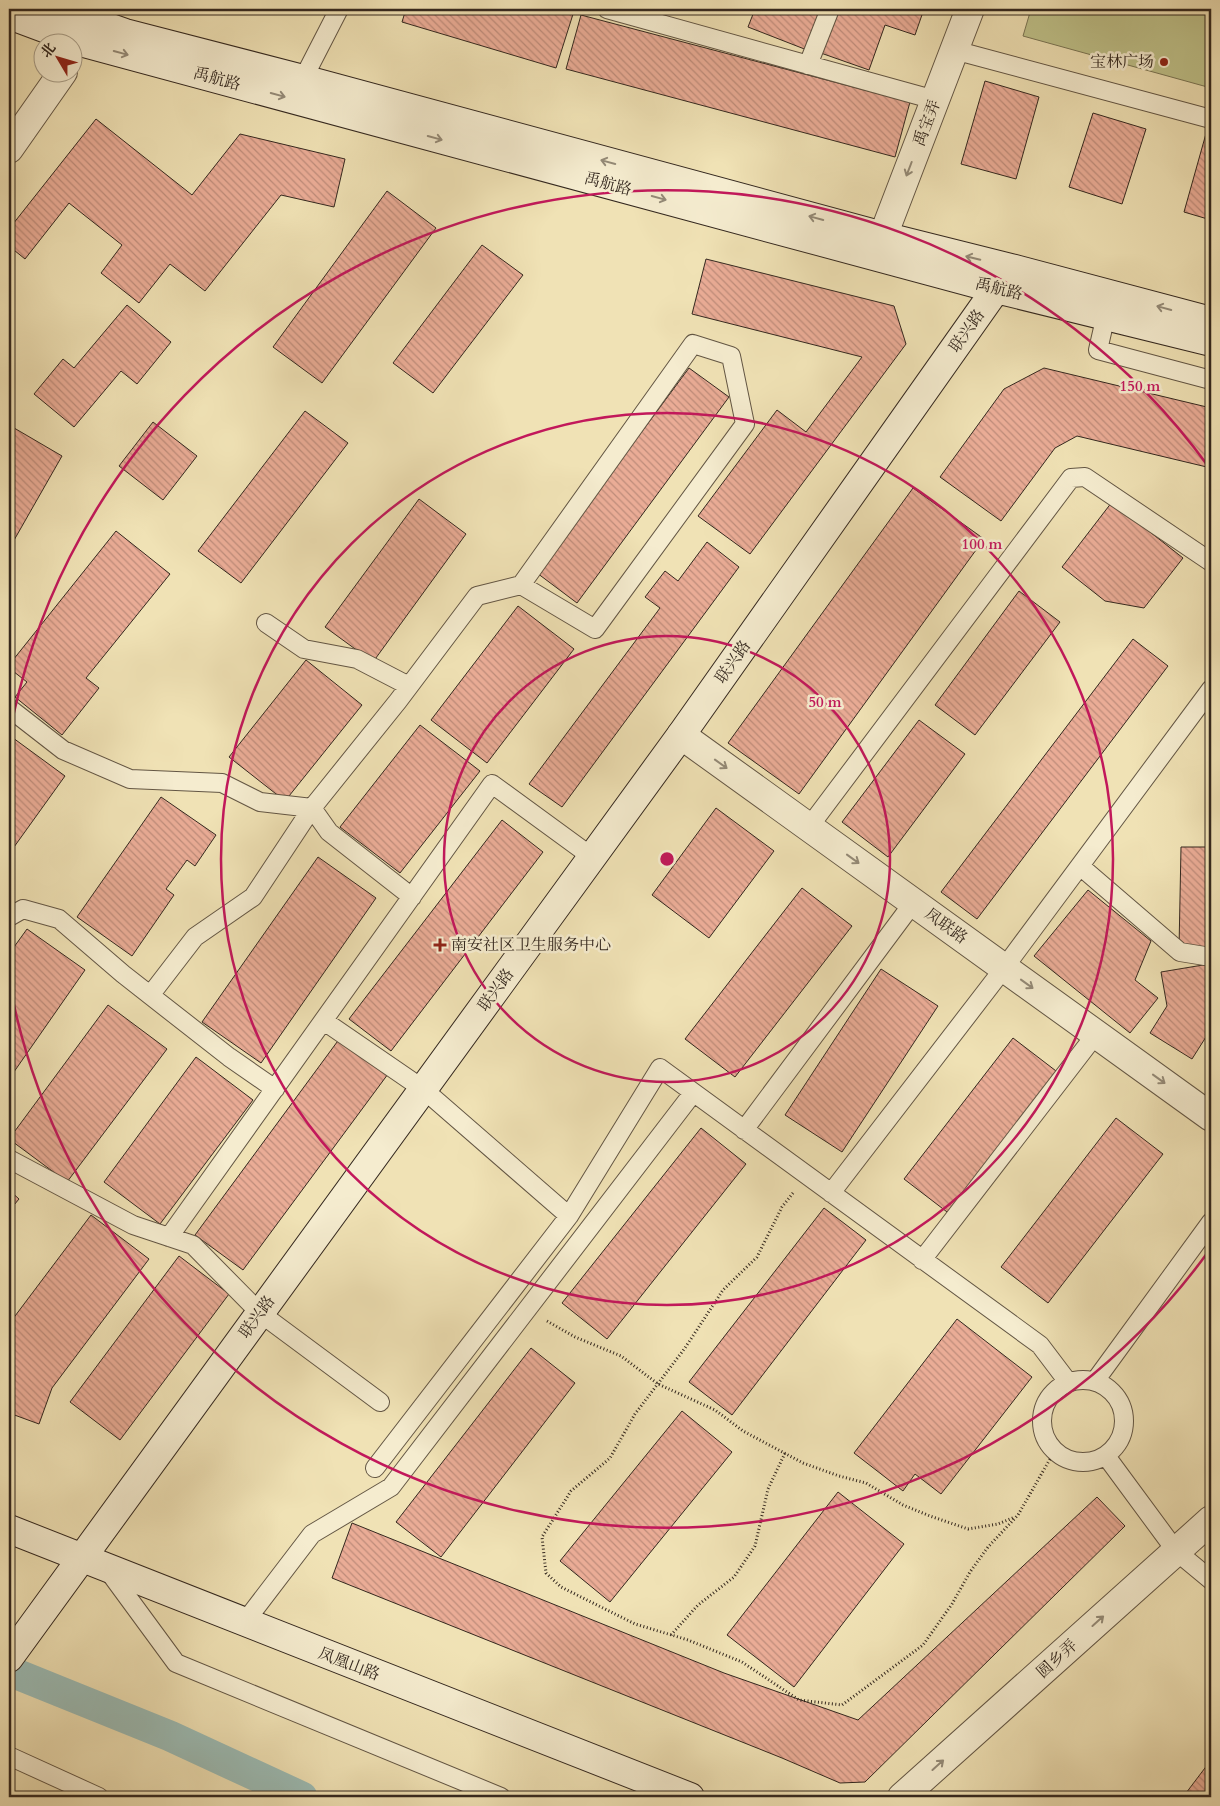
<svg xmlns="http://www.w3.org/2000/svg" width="1220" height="1806" font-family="Cardo,'Noto Serif SC',serif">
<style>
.pitch{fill:#bfc28a;stroke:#7a7554}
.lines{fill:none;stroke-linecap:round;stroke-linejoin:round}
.canal{stroke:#9cbcb5;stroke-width:31}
.building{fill:url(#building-back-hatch);stroke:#34281f}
.lane-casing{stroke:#635644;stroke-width:20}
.street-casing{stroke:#635644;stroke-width:30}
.secondary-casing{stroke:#34281f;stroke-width:30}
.path{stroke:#34281f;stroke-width:3;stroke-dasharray:1 2.5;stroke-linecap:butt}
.lane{stroke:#f5eccf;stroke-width:18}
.street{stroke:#f5eccf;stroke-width:28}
.secondary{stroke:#f5eccf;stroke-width:28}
.oneway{stroke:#948a77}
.ring{fill:none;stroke:#c2185b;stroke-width:2.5}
.poi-dot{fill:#8f2418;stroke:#f5eccf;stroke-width:2}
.labels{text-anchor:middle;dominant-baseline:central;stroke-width:5;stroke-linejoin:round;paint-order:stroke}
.poi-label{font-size:16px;fill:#34281f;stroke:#f5eccf;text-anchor:end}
.street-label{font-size:16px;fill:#34281f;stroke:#f5eccf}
.centre{fill:#c2185b;stroke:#f5eccf;stroke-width:2.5}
.ring-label{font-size:15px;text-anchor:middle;font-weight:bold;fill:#c2185b;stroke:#f5eccf;stroke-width:5;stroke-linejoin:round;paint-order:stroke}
</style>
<defs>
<pattern id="building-back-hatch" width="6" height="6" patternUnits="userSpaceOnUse" patternTransform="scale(1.25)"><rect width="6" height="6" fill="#eaac96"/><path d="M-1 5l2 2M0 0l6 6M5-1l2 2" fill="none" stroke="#be8c7a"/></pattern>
</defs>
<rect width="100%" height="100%" fill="#f0e2b5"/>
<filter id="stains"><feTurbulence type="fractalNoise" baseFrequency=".004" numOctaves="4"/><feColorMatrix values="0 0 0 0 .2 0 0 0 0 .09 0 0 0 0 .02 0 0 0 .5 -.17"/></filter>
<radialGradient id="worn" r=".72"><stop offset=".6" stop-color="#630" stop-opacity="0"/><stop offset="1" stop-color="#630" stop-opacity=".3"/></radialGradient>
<path class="pitch" d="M 1031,9 L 1211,9 L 1211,88 L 1023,36 Z"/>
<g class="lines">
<path class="canal" d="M 9,1671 L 170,1736 L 302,1797"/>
</g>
<path class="building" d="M 406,9 L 567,9 L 574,11 L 556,68 L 402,22 Z
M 755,9 L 823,9 L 807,50 L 748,27 Z
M 834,9 L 924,9 L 915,35 L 885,25 L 869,70 L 818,52 Z
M 581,15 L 910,102 L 895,157 L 566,69 Z
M 985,81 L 1039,97 L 1016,179 L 961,164 Z
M 1093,113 L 1146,129 L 1122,204 L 1069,187 Z
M 96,119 L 192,195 L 240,134 L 345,159 L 334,207 L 281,195 L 205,291 L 170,264 L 139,303 L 101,273 L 122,245 L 69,203 L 25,259 L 9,246 L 9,229 Z
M 1207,130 L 1211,131 L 1211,220 L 1184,212 Z
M 387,191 L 436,228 L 322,383 L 273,347 Z
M 482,245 L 523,275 L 433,393 L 393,363 Z
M 706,259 L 894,306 L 906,344 L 750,554 L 698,516 L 777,410 L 806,432 L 862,357 L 692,314 Z
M 127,305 L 171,342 L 137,384 L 121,371 L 74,427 L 34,394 L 63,359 L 74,368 Z
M 689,368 L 729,397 L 577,603 L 537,573 Z
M 1044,368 L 1211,408 L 1211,468 L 1077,436 L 1055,448 L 1001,521 L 940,477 L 1004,389 Z
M 305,411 L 348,443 L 241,583 L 198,551 Z
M 153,422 L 197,456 L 163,500 L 119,466 Z
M 9,425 L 62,456 L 9,549 Z
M 913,488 L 984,539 L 799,794 L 728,743 Z
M 419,499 L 466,534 L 373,662 L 325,627 Z
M 1112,502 L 1183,558 L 1144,608 L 1105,601 L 1062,567 Z
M 116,531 L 170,574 L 86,678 L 99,688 L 62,735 L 15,697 L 27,682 L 9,668 L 9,665 Z
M 707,542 L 739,567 L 562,807 L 529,784 L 660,608 L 645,597 L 665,571 L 678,581 Z
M 1019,591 L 1060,622 L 975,735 L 935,705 Z
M 518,606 L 574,649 L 487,763 L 431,720 Z
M 1133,639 L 1168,666 L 977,919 L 941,892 Z
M 306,660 L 362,705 L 285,801 L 229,757 Z
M 919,720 L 965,754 L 888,857 L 842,822 Z
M 420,725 L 480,771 L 400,873 L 340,827 Z
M 9,735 L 65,776 L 9,854 Z
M 161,797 L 216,835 L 195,866 L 187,860 L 166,889 L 174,895 L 132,956 L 77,917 Z
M 716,808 L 774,851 L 709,938 L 652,895 Z
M 502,820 L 543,852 L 391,1051 L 349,1019 Z
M 1181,847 L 1211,847 L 1211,950 L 1179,949 Z
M 318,857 L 376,898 L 261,1063 L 202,1022 Z
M 802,888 L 852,926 L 735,1077 L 685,1039 Z
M 1088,890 L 1151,941 L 1135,980 L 1158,998 L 1130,1033 L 1034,956 Z
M 27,929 L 85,970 L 9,1079 L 9,954 Z
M 1203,965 L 1211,966 L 1211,1029 L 1192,1059 L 1150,1033 L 1167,1006 L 1161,972 Z
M 881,969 L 938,1006 L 842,1152 L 785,1115 Z
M 108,1005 L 167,1049 L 67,1182 L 9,1139 Z
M 340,1038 L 388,1074 L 243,1270 L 195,1235 Z
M 1013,1038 L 1060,1074 L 951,1215 L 904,1179 Z
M 196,1057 L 253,1100 L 160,1224 L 104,1182 Z
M 1116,1118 L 1163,1154 L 1048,1303 L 1001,1267 Z
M 701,1128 L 746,1164 L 607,1339 L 562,1303 Z
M 9,1190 L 19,1199 L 9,1211 Z
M 824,1208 L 866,1240 L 732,1415 L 689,1382 Z
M 91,1215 L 149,1259 L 52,1388 L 39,1424 L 9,1413 L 9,1324 Z
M 179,1256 L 229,1294 L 120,1440 L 70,1402 Z
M 957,1319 L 1032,1377 L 941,1494 L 915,1474 L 903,1491 L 854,1453 Z
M 531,1348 L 575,1383 L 441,1557 L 396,1522 Z
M 682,1411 L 732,1452 L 610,1602 L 560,1561 Z
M 838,1492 L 904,1544 L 794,1687 L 727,1635 Z
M 1097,1497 L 1125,1526 L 865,1782 L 840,1783 L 782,1758 L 332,1578 L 352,1523 L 724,1673 L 858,1720 Z
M 1211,1760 L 1211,1797 L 1183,1797 Z"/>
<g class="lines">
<g class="lane-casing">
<path id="lane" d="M 607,9 L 935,100
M 954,50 L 1211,119
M 808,65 L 830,9
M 303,79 L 339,9
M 1108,306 L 1098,350 L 1211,380
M 266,623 L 304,649 L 357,659 L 409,686
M 9,708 L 63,750 L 130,779 L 222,783 L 260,802 L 312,808 L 398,701 L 477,596 L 521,585 L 595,629 L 745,424 L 731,356 L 693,344 L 521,585
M 809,827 L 1071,478 L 1085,477 L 1211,562
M 1080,866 L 1180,952 L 1211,957
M 9,917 L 23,909 L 59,919 L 123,974 L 229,1057 L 275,1089
M 148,993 L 155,989 L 195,937 L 253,897 L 312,808 L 329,832 L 412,897
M 324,1021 L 423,1089 L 569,1216
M 744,1130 L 913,903
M 9,1159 L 133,1225 L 193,1245 L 260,1313 L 380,1402
M 831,1193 L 1004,968 L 1211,689
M 169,1237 L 492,784 L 592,857
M 922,1260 L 1096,1034
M1042 1421a41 41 0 1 1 82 0a41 41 0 1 1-82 0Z
M 1095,1381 L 1211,1222
M 1106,1456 L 1176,1551 L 1211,1580
M 375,1468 L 569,1216 L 660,1068 L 1040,1345 L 1068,1382
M 107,1569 L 176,1663 L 501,1797
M 244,1623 L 312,1534 L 391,1487 L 693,1093
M 9,1756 L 99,1797"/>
</g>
<g class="street-casing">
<path id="street" d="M 9,149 L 63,72
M 883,236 L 970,9
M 681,735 L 1211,1117
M 902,1797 L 1211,1520"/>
</g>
<g class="secondary-casing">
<path id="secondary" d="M 57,9 L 125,33 L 303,79 L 883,236 L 1011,268 L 1211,321
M 9,15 L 84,43 L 996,289 L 1211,342
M 9,1529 L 690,1797
M 9,1658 L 681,735 L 1011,268"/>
</g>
<path class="path" d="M 793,1193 L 782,1207 L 757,1257 L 723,1290 L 685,1348 L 635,1414 L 610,1458 L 571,1491 L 542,1537 L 546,1573 L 561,1587 L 635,1624 L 688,1640 L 742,1662 L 799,1700 L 842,1705 L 923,1645 L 952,1604 L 970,1572 L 988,1547 L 1018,1515 L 1054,1452
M 547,1321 L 575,1337 L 621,1356 L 658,1384 L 715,1410 L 743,1431 L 803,1463 L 839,1476 L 866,1483 L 903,1505 L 930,1516 L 968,1529 L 998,1524 L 1015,1517
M 671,1635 L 698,1605 L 734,1577 L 755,1546 L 768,1489 L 785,1453"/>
<use href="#lane" class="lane"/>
<use href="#street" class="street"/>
<use href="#secondary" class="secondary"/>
</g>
<defs><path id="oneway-shaft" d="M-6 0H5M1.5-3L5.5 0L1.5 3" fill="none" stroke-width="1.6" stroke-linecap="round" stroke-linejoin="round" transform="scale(1.25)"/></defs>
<g class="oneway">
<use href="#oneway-shaft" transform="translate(121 53) rotate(15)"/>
<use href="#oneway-shaft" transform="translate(278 95) rotate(15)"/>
<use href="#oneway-shaft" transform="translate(435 138) rotate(15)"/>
<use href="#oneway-shaft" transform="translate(608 162) rotate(-165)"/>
<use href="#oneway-shaft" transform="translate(909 169) rotate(111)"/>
<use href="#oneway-shaft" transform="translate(659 198) rotate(15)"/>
<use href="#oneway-shaft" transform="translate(816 218) rotate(-165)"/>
<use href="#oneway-shaft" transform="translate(973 258) rotate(-166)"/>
<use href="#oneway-shaft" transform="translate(1164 308) rotate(-165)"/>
<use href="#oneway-shaft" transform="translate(721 764) rotate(36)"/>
<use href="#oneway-shaft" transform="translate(853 859) rotate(36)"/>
<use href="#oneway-shaft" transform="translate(1027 984) rotate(36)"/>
<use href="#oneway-shaft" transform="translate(1159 1079) rotate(36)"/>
<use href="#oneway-shaft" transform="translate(1098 1621) rotate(-42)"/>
<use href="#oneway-shaft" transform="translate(938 1765) rotate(-42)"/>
</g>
<g class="ring">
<circle cx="667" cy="859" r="223"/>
<circle cx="667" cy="859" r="446"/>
<path d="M1208 1252A669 669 0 0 1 9 981M9 737A669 669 0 0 1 1208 466"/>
</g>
<g class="poi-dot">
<circle cx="1164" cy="62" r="5"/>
<path d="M437.5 937.5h5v5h5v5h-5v5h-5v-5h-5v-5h5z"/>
</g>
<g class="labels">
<g class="poi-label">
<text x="1154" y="62">宝林广场</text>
<text x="451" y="945" text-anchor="start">南安社区卫生服务中心</text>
</g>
<g class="street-label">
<text transform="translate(217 79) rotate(15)">禹航路</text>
<text transform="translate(927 123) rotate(-69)">禹宝弄</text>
<text transform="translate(608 184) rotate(15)">禹航路</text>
<text transform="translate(999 289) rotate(14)">禹航路</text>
<text transform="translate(967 331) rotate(-55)">联兴路</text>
<text transform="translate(733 662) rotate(-55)">联兴路</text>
<text transform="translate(946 926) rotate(36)">凤联路</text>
<text transform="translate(496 990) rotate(-54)">联兴路</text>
<text transform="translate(257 1317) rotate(-54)">联兴路</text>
<text transform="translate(1057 1659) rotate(-42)">圆乡弄</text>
<text transform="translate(349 1664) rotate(21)">凤凰山路</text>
</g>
</g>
<circle cx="667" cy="859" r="8" class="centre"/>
<g class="ring-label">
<text x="1140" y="391">150 m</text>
<text x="982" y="549">100 m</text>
<text x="825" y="707">50 m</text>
</g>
<rect width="1220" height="1806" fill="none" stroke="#f0e2b5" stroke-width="30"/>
<rect x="10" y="10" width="1200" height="1786" fill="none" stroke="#34281f" stroke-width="2.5"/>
<rect x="15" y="15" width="1190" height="1776" fill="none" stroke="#34281f"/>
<g transform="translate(58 58) rotate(308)"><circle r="24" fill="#f5eccf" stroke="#a89e89"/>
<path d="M0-4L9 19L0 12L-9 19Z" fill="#8f2418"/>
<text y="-8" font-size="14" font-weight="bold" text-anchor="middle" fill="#34281f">北</text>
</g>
<rect width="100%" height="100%" filter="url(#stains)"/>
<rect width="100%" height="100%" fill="url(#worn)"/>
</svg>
